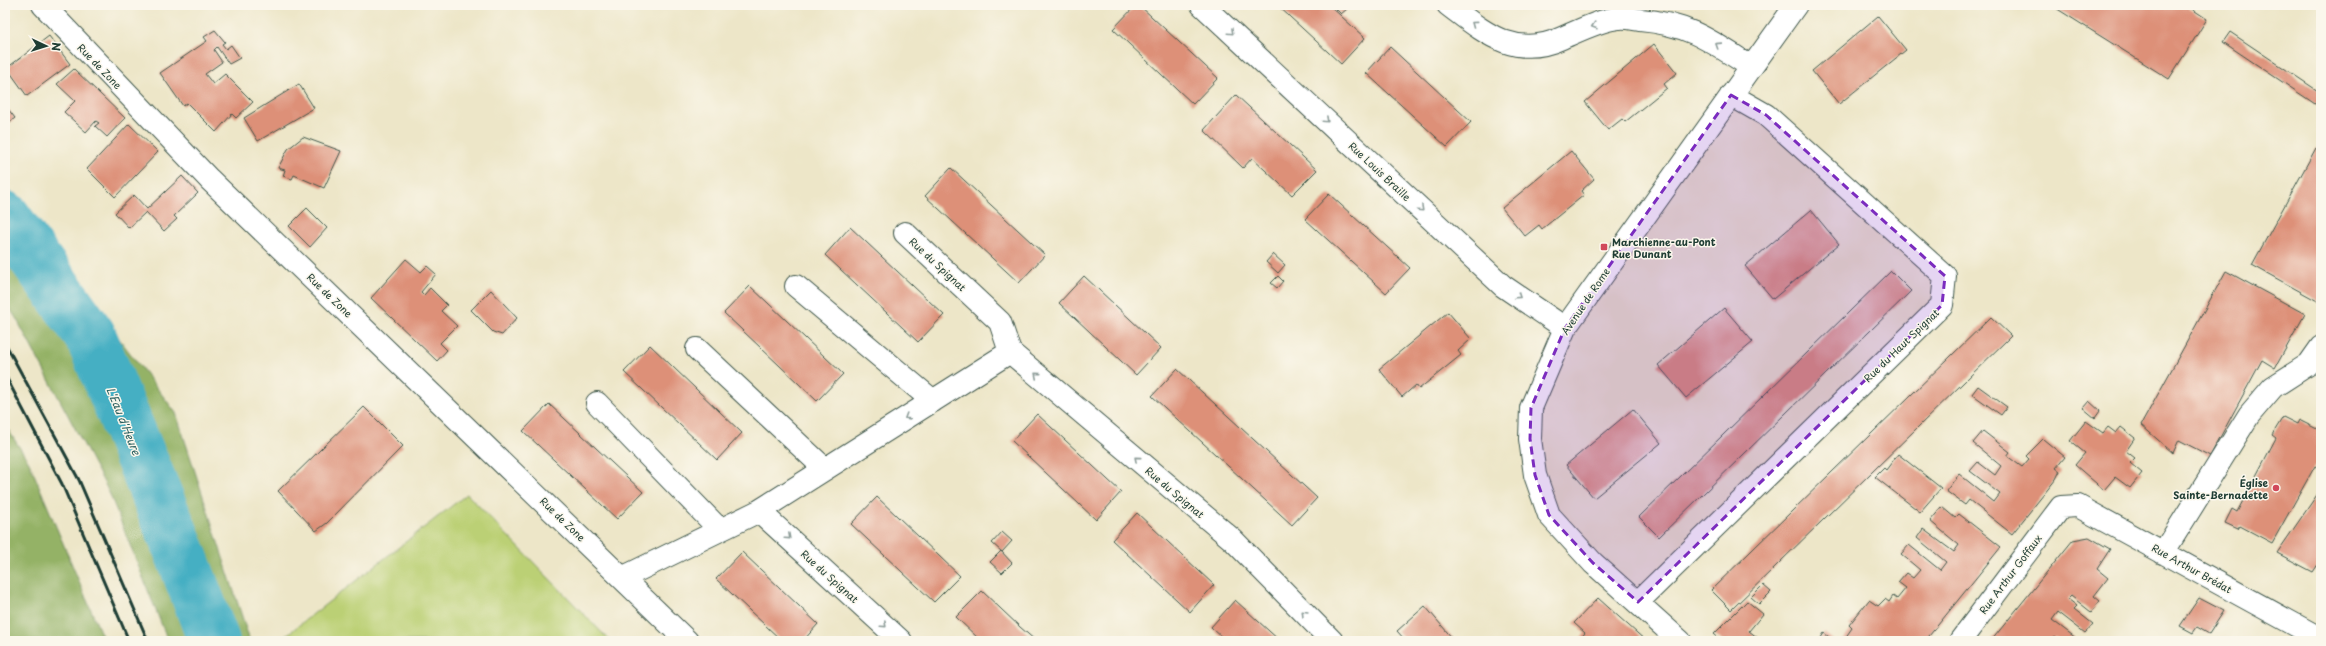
<svg xmlns="http://www.w3.org/2000/svg" width="2326" height="646" font-family="'Playpen Sans',sans-serif">
<style>
.green{fill:#bbd074;stroke:#6d8654}
.forest{fill:#94b266;stroke:#5a784d}
.lines{fill:none;stroke-linecap:round;stroke-linejoin:round}
.river{stroke:#44afc3;stroke-width:52}
.building{fill:#dd9078}
.minor-casing{stroke:#3e564a;stroke-width:24}
.minor{stroke:#fff;stroke-width:22}
.rail{stroke:#1f3d34;stroke-width:3}
.oneway{stroke:#8f9e9a}
.marked{fill:#7b2cbf;fill-opacity:0.2;stroke:#7b2cbf;stroke-width:3;stroke-dasharray:8 5;stroke-linejoin:round}
.poi-dot{fill:#d1495b;stroke:#fbf7ec;stroke-width:1.5}
.labels{text-anchor:middle;dominant-baseline:central;stroke-width:3;stroke-linejoin:round;paint-order:stroke}
.street-label{font-size:10px;fill:#1f3d34;stroke:#fbf7ec}
.poi-label{font-size:10px;font-weight:bold;fill:#1f3d34;stroke:#fbf7ec;text-anchor:start}
.water-label{font-size:11px;font-style:italic;fill:#2a5f5f;stroke:#fbf7ec}
</style>
<rect width="100%" height="100%" fill="#fbf7ec"/>
<filter id="ink" filterUnits="userSpaceOnUse"><feTurbulence type="fractalNoise" baseFrequency=".025" numOctaves="2"/><feDisplacementMap in="SourceGraphic" scale="8" xChannelSelector="R" yChannelSelector="G"/><feConvolveMatrix kernelMatrix="1 2 1 2 8 2 1 2 1" color-interpolation-filters="sRGB"/></filter>
<filter id="wash" filterUnits="userSpaceOnUse"><feTurbulence type="fractalNoise" baseFrequency=".012" numOctaves="4" result="noise"/><feDisplacementMap in="SourceGraphic" scale="16" xChannelSelector="R" yChannelSelector="G"/><feGaussianBlur stdDeviation="0.9" result="paint"/><feColorMatrix in="noise" values="0 0 0 0 0 0 0 0 0 0 0 0 0 0 0 0 0 1.4 0 .05"/><feComposite in="paint" operator="in"/></filter>
<g filter="url(#wash)">
<rect width="100%" height="100%" fill="#ede6c8"/>
<path class="green" d="M 467,494 L 610,641 L 280,641 L 280,640 Z"/>
<path class="forest" d="M 5,190 L 176,413 L 250,641 L 168,641 L 109,492 L 16,318 L 5,301 Z
M 5,425 L 29,462 L 104,641 L 5,641 Z"/>
<g class="lines">
<path class="river" d="M 5,217 L 90,335 L 177,544 L 214,641"/>
</g>
<g id="blocks">
<path class="building" d="M 1136,5 L 1139,5 L 1218,78 L 1193,104 L 1113,29 Z
M 1277,5 L 1329,5 L 1365,38 L 1341,64 Z
M 1332,5 L 1342,5 L 1347,9 L 1341,14 Z
M 2051,5 L 2186,5 L 2207,19 L 2169,79 Z
M 1878,16 L 1906,50 L 1839,104 L 1812,71 Z
M 215,30 L 225,42 L 222,44 L 226,49 L 231,45 L 240,58 L 229,64 L 217,47 L 214,50 L 222,62 L 205,74 L 213,84 L 225,74 L 253,102 L 236,118 L 232,114 L 216,132 L 187,103 L 183,106 L 160,73 L 207,41 L 204,37 Z
M 2230,32 L 2321,93 L 2321,108 L 2223,42 Z
M 49,36 L 70,64 L 27,96 L 7,68 Z
M 1654,44 L 1677,73 L 1664,84 L 1667,88 L 1625,122 L 1622,119 L 1608,130 L 1585,102 Z
M 1390,47 L 1471,122 L 1447,147 L 1366,73 Z
M 74,69 L 125,118 L 107,137 L 95,126 L 99,123 L 96,121 L 86,132 L 64,112 L 75,101 L 57,84 Z
M 299,84 L 314,108 L 258,141 L 244,118 Z
M 1236,95 L 1317,170 L 1292,195 L 1252,158 L 1243,168 L 1204,130 Z
M 5,105 L 15,118 L 5,126 Z
M 129,124 L 158,152 L 115,197 L 87,169 Z
M 303,137 L 341,151 L 324,188 L 294,175 L 292,179 L 283,176 L 285,170 L 278,168 L 288,149 Z
M 2316,148 L 2321,151 L 2321,303 L 2252,265 Z
M 1571,151 L 1594,179 L 1581,191 L 1584,195 L 1542,229 L 1539,225 L 1525,236 L 1502,208 Z
M 951,168 L 1045,255 L 1019,283 L 925,196 Z
M 182,176 L 198,193 L 174,216 L 177,219 L 164,231 L 146,212 L 129,228 L 115,213 L 134,195 L 147,209 Z
M 1329,194 L 1410,268 L 1386,293 L 1305,219 Z
M 307,208 L 327,228 L 310,247 L 289,226 Z
M 1811,210 L 1839,244 L 1773,299 L 1745,266 Z
M 850,227 L 944,315 L 918,342 L 825,255 Z
M 1273,254 L 1285,265 L 1278,273 L 1266,262 Z
M 406,259 L 421,272 L 427,266 L 436,274 L 421,292 L 424,295 L 430,288 L 447,305 L 441,311 L 457,326 L 440,343 L 447,350 L 437,361 L 371,298 Z
M 1891,271 L 1911,291 L 1659,537 L 1639,517 Z
M 2226,271 L 2305,314 L 2275,368 L 2262,360 L 2210,456 L 2179,440 L 2173,453 L 2141,425 Z
M 1084,276 L 1161,348 L 1136,375 L 1059,303 Z
M 1278,276 L 1283,281 L 1277,288 L 1271,283 Z
M 750,286 L 843,374 L 817,401 L 724,313 Z
M 491,290 L 517,318 L 502,335 L 493,332 L 471,310 Z
M 1724,308 L 1753,342 L 1686,398 L 1658,365 Z
M 1448,312 L 1471,339 L 1458,351 L 1461,355 L 1419,389 L 1416,385 L 1402,397 L 1379,369 Z
M 1991,317 L 2011,336 L 1731,610 L 1711,590 Z
M 650,345 L 742,433 L 717,460 L 624,372 Z
M 1177,369 L 1317,498 L 1292,525 L 1152,396 Z
M 1978,386 L 2007,407 L 2001,415 L 1972,394 Z
M 2089,401 L 2100,411 L 2095,418 L 2083,408 Z
M 549,404 L 643,492 L 617,519 L 523,431 Z
M 364,407 L 403,446 L 327,523 L 316,531 L 278,491 Z
M 1633,409 L 1661,443 L 1594,498 L 1566,465 Z
M 1037,414 L 1121,492 L 1096,520 L 1012,441 Z
M 2283,417 L 2297,424 L 2299,420 L 2321,431 L 2318,437 L 2321,439 L 2321,469 L 2315,466 L 2272,543 L 2240,526 L 2238,529 L 2225,523 L 2232,509 L 2237,512 L 2276,438 L 2272,435 Z
M 2086,421 L 2103,433 L 2108,427 L 2116,433 L 2121,427 L 2135,438 L 2126,451 L 2135,458 L 2130,463 L 2142,473 L 2130,488 L 2115,477 L 2104,490 L 2075,465 L 2085,453 L 2070,441 Z
M 1983,431 L 2010,452 L 2007,456 L 2022,467 L 2029,459 L 2026,456 L 2043,439 L 2065,457 L 2056,468 L 2060,471 L 2056,479 L 2012,534 L 1969,500 L 1965,505 L 1946,491 L 1959,474 L 1994,502 L 2000,494 L 1970,471 L 1978,462 L 1995,475 L 2001,466 L 1973,443 Z
M 1898,454 L 1941,488 L 1920,512 L 1875,477 L 1884,468 L 1886,470 Z
M 2321,489 L 2321,560 L 2313,572 L 2277,553 Z
M 877,497 L 960,576 L 934,602 L 851,524 Z
M 1942,507 L 1955,518 L 1959,514 L 2001,547 L 1925,641 L 1843,641 L 1852,628 L 1849,625 L 1869,600 L 1878,606 L 1885,599 L 1889,602 L 1893,596 L 1897,599 L 1906,588 L 1898,582 L 1906,573 L 1913,578 L 1920,570 L 1901,554 L 1909,545 L 1940,570 L 1946,562 L 1917,538 L 1923,529 L 1954,552 L 1959,545 L 1930,521 Z
M 1137,513 L 1214,585 L 1190,612 L 1112,540 Z
M 1002,532 L 1012,541 L 1002,552 L 992,543 Z
M 2089,537 L 2110,549 L 2097,569 L 2108,578 L 2094,596 L 2100,601 L 2091,612 L 2071,596 L 2068,599 L 2077,606 L 2074,609 L 2093,624 L 2085,633 L 2058,612 L 2052,620 L 2080,641 L 2059,641 L 2055,637 L 2052,641 L 1991,641 L 2073,540 Z
M 1001,551 L 1012,563 L 1002,573 L 990,562 Z
M 742,552 L 818,624 L 803,641 L 782,641 L 716,579 Z
M 1763,585 L 1771,592 L 1759,604 L 1751,597 Z
M 982,591 L 1020,627 L 1036,641 L 981,641 L 956,617 Z
M 1598,598 L 1619,617 L 1646,641 L 1578,641 L 1585,633 L 1574,623 Z
M 2199,598 L 2224,611 L 2209,634 L 2197,627 L 2193,633 L 2180,626 Z
M 1235,600 L 1258,621 L 1280,641 L 1226,641 L 1211,627 Z
M 1747,601 L 1763,614 L 1749,631 L 1762,641 L 1722,641 L 1714,634 Z
M 1425,606 L 1453,639 L 1455,641 L 1406,641 L 1397,631 Z
M 1824,633 L 1834,641 L 1819,641 Z"/>
</g>
</g>
<g filter="url(#ink)">
<use href="#blocks" fill-opacity="0" stroke="#3e564a" stroke-width="1"/>
<g class="lines">
<g class="minor-casing">
<path id="minor" d="M 43,5 L 209,179 L 687,641
M 1202,5 L 1503,286 L 1565,328
M 1448,5 C 1484,32 1514,60 1562,38 C 1578,31 1602,19 1619,18 C 1626,17 1633,19 1640,20 C 1689,24 1711,41 1750,66
M 905,233 L 1000,322 L 1010,352
M 796,286 L 933,401
M 697,349 L 825,469
M 597,403 L 720,530
M 759,511 L 901,641
M 2163,553 L 2249,415 L 2273,387 L 2309,364 L 2321,347
M 624,577 L 759,511 L 1010,352 L 1233,540 L 1332,641
M 1638,602 L 1942,305 L 1945,276 L 1766,115 L 1731,95
M 1680,641 L 1593,563 L 1549,515 L 1535,475 L 1530,439 L 1531,408 L 1565,328 L 1796,5
M 1960,641 L 2061,507 L 2078,506 L 2321,639"/>
</g>
<use href="#minor" class="minor"/>
<path class="rail" d="M 5,343 L 79,480 L 148,641
M 5,375 L 62,484 L 129,641"/>
</g>
<defs><path id="oneway-chevron" d="M-2-3.5L2.5 0L-2 3.5" fill="none" stroke-width="1.6" stroke-linecap="round" stroke-linejoin="round"/></defs>
<g class="oneway">
<use href="#oneway-chevron" transform="translate(1474 24) rotate(-143)"/>
<use href="#oneway-chevron" transform="translate(1594 26) rotate(162)"/>
<use href="#oneway-chevron" transform="translate(1231 32) rotate(43)"/>
<use href="#oneway-chevron" transform="translate(1718 45) rotate(-147)"/>
<use href="#oneway-chevron" transform="translate(1326 120) rotate(43)"/>
<use href="#oneway-chevron" transform="translate(1421 209) rotate(43)"/>
<use href="#oneway-chevron" transform="translate(1518 296) rotate(34)"/>
<use href="#oneway-chevron" transform="translate(1037 375) rotate(-140)"/>
<use href="#oneway-chevron" transform="translate(907 417) rotate(148)"/>
<use href="#oneway-chevron" transform="translate(1137 459) rotate(-140)"/>
<use href="#oneway-chevron" transform="translate(788 537) rotate(42)"/>
<use href="#oneway-chevron" transform="translate(1304 613) rotate(-134)"/>
<use href="#oneway-chevron" transform="translate(884 625) rotate(42)"/>
</g>
</g>
<path class="marked" d="M 1731,95 L 1766,115 L 1945,276 L 1942,305 L 1638,602 L 1593,563 L 1549,515 L 1535,475 L 1530,439 L 1531,408 L 1565,328 Z"/>
<g class="poi-dot">
<rect x="1600" y="243" width="8" height="8" rx="2"/>
<circle cx="2276" cy="488" r="4"/>
</g>
<g class="labels">
<g class="street-label">
<text transform="translate(100 66) rotate(46)">Rue de Zone</text>
<text transform="translate(1380 171) rotate(43)">Rue Louis Braille</text>
<text transform="translate(938 264) rotate(43)">Rue du Spignat</text>
<text transform="translate(330 295) rotate(44)">Rue de Zone</text>
<text transform="translate(1585 301) rotate(-56)">Avenue de Rome</text>
<text transform="translate(1901 345) rotate(-44)">Rue du Haut Spignat</text>
<text transform="translate(1175 492) rotate(40)">Rue du Spignat</text>
<text transform="translate(563 519) rotate(44)">Rue de Zone</text>
<text transform="translate(2192 568) rotate(29)">Rue Arthur Brédat</text>
<text transform="translate(2010 574) rotate(-53)">Rue Arthur Goffaux</text>
<text transform="translate(830 576) rotate(42)">Rue du Spignat</text>
</g>
<g class="poi-label">
<text x="1612" y="241">Marchienne-au-Pont<tspan x="1612" dy="12">Rue Dunant</tspan></text>
<text x="2268" y="482" text-anchor="end">Église<tspan x="2268" dy="12">Sainte-Bernadette</tspan></text>
</g>
<g class="water-label">
<text transform="translate(124 421) rotate(68)">L'Eau d'Heure</text>
</g>
</g>
<rect width="2326" height="646" fill="none" stroke="#fbf7ec" stroke-width="20"/>
<g transform="translate(46 46) rotate(94)" stroke="#fbf7ec" stroke-width="3" paint-order="stroke">
<path d="M0-3L7 15L0 10L-7 15Z" fill="#1f3d34"/>
<text y="-6" font-size="11" font-weight="bold" text-anchor="middle" fill="#1f3d34">N</text>
</g>
</svg>
